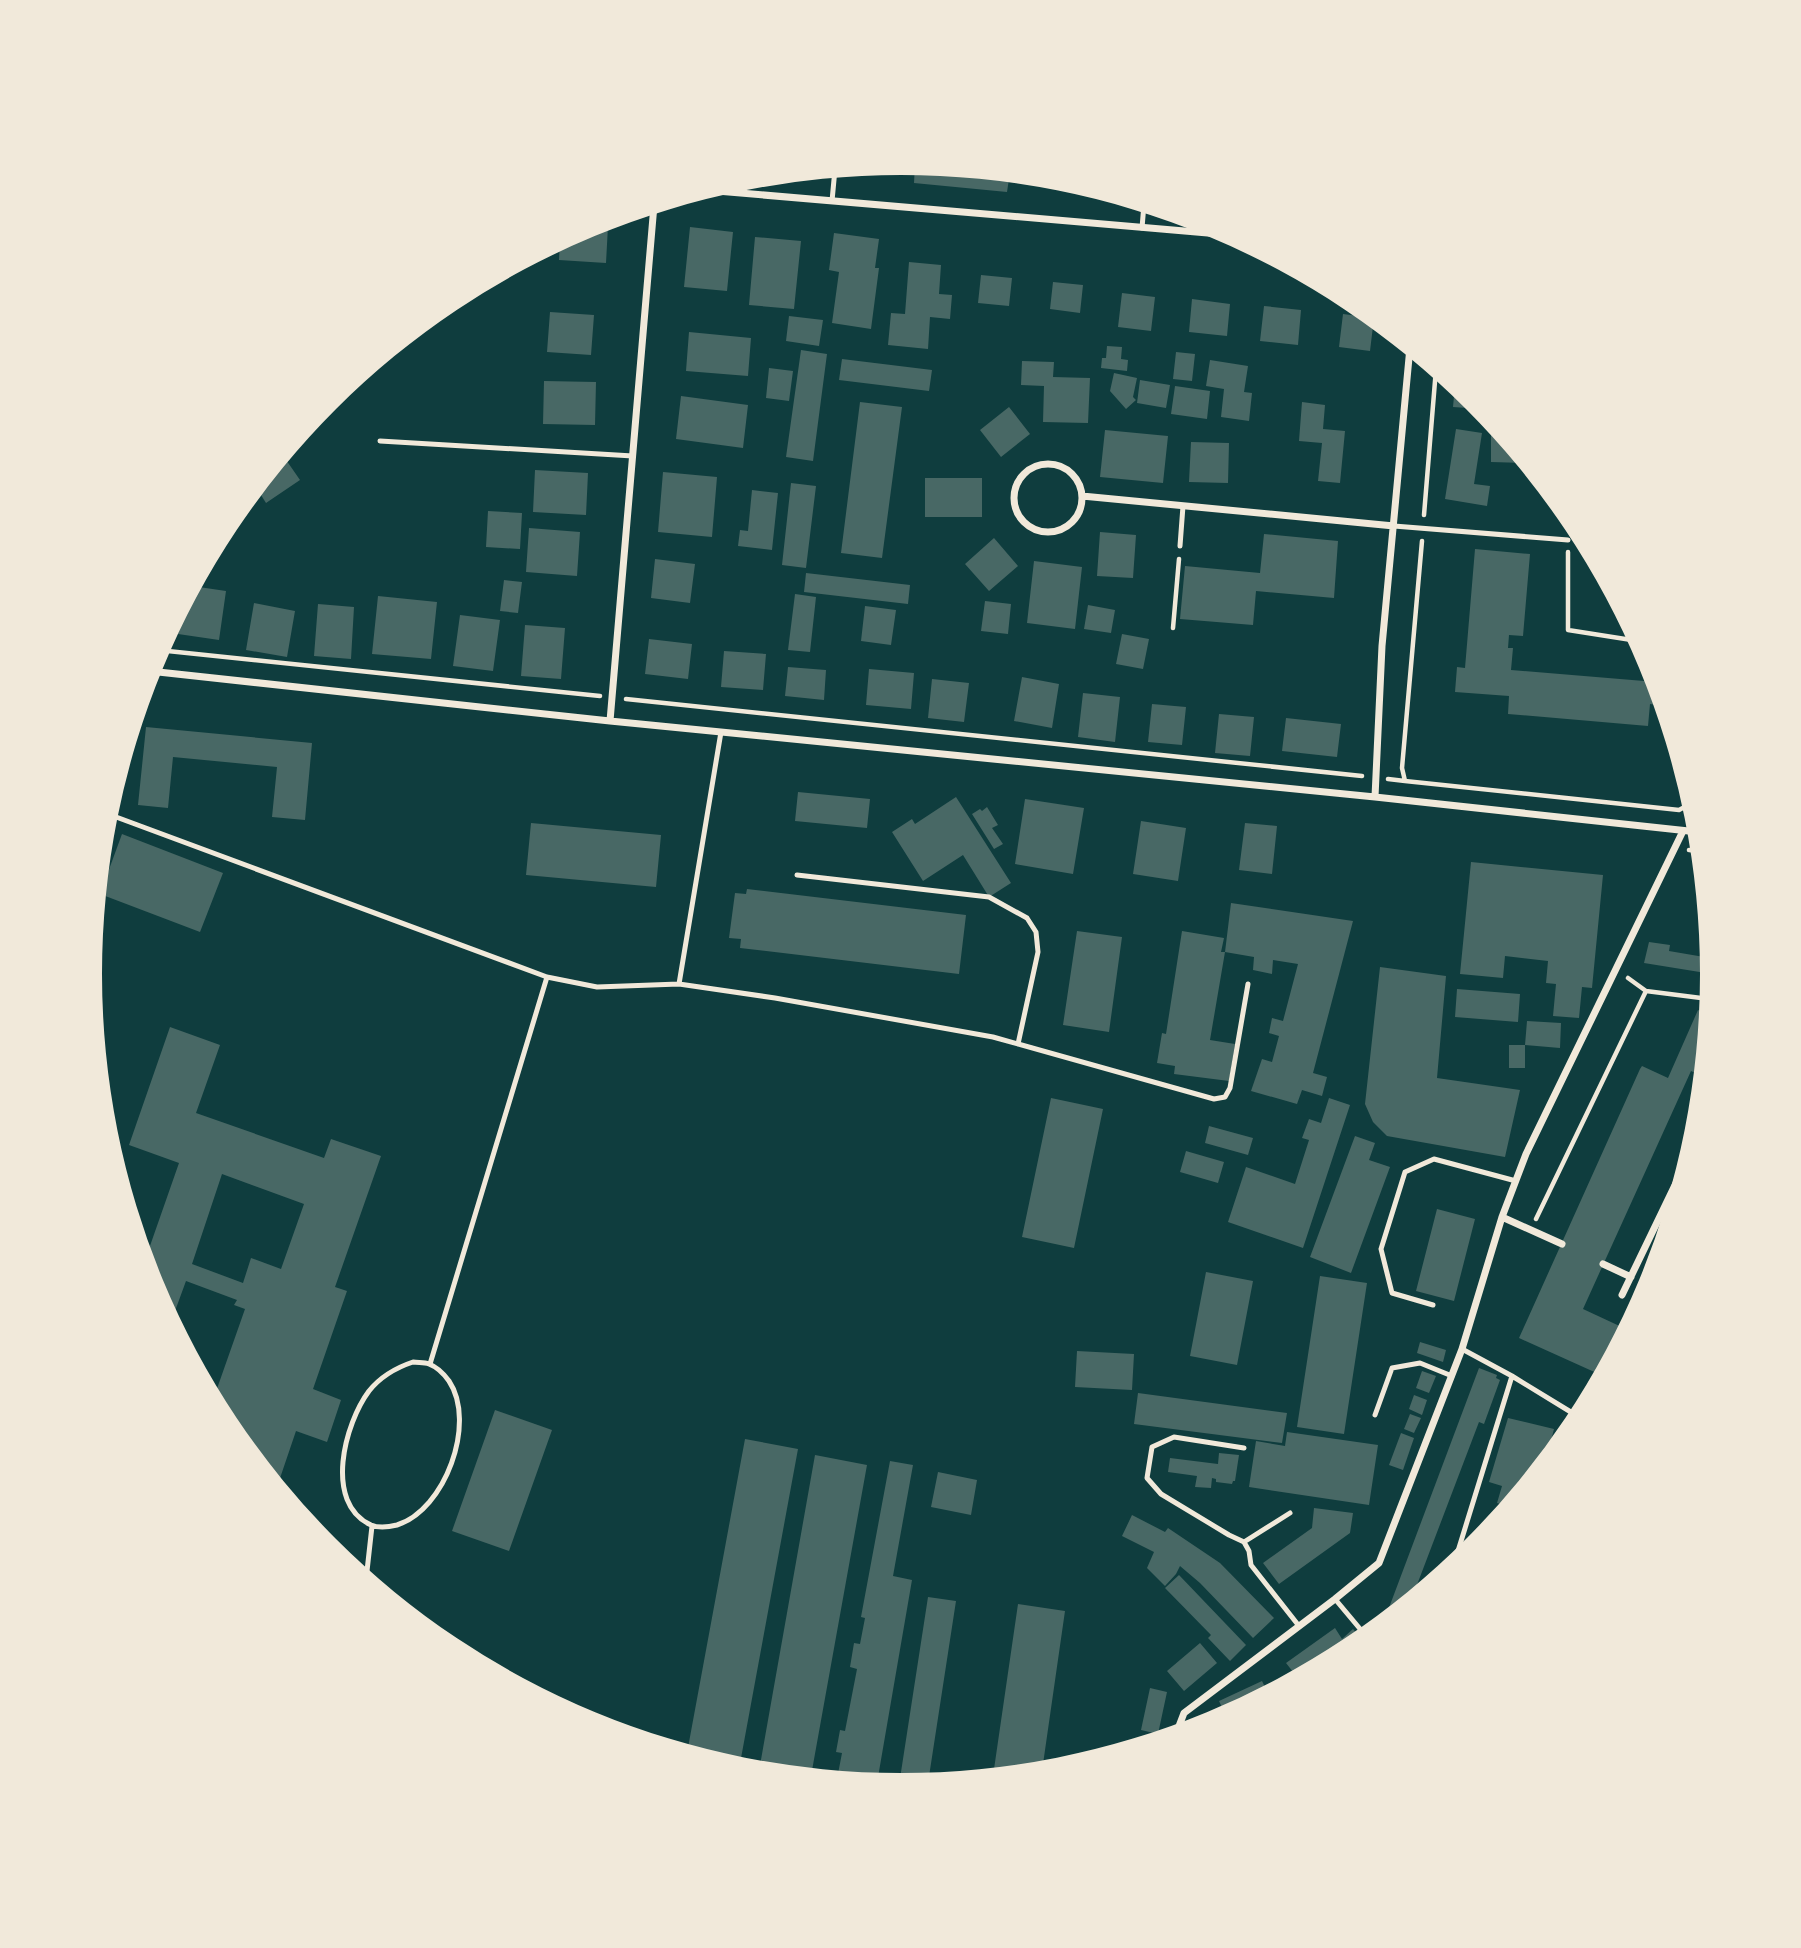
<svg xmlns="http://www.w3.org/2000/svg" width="1801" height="1948" font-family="Spectral,serif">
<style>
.building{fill:#486865;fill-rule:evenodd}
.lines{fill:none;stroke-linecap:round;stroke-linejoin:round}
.path{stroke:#f1e9da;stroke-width:4.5}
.service{stroke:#f1e9da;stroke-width:5}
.minor{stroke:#f1e9da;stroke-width:7}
</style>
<rect width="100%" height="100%" fill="#0f3d3e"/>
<path class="building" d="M 915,164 L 1059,178 L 1079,185 L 1009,179 L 1007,192 L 914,183 Z
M 589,225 L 608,226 L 606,263 L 559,260 L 560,241 Z
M 690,227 L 733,232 L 727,291 L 684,287 Z
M 834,233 L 879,239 L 875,268 L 879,268 L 871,329 L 832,323 L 839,272 L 829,270 Z
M 755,237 L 801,241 L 794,309 L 749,305 Z
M 909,262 L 941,265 L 939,294 L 952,295 L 950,319 L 930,317 L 928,349 L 888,345 L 891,313 L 905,314 Z
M 981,275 L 1012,278 L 1009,306 L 978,303 Z
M 1053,282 L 1083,285 L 1080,313 L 1050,309 Z
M 1122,293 L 1155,297 L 1151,331 L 1118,327 Z
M 1192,299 L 1230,304 L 1227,336 L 1189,332 Z
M 1264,306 L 1301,310 L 1298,345 L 1260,341 Z
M 550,312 L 594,315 L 591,355 L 547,352 Z
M 1343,314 L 1374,318 L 1370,351 L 1339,347 Z
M 789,316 L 823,320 L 819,346 L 786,341 Z
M 689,332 L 751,338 L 748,376 L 686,371 Z
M 1107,346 L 1122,347 L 1121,359 L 1128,360 L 1127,371 L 1101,368 L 1102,358 L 1106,358 Z
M 801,350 L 827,354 L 813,461 L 786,457 Z
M 1176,352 L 1195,354 L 1192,381 L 1173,379 Z
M 842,359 L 932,370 L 929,391 L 839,380 Z
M 1210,360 L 1248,366 L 1244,392 L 1252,393 L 1249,421 L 1221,417 L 1224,389 L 1206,386 Z
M 1022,361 L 1054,362 L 1053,377 L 1090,378 L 1088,423 L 1043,422 L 1044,386 L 1021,385 Z
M 769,368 L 793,371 L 789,401 L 766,398 Z
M 1114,373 L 1137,378 L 1133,397 L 1136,400 L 1126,409 L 1110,391 Z
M 1140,380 L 1170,385 L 1166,408 L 1137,403 Z
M 544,381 L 596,382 L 595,425 L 543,424 Z
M 1455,385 L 1474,401 L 1482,409 L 1453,407 Z
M 1175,386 L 1210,391 L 1207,419 L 1171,414 Z
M 681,396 L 748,405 L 743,448 L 676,439 Z
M 860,402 L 902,407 L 882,558 L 841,553 Z
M 1302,402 L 1325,405 L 1323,429 L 1345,431 L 1340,483 L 1318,481 L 1322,443 L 1299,441 Z
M 1009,407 L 1030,434 L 1001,457 L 980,430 Z
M 1491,427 L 1496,427 L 1525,463 L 1491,462 Z
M 1456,429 L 1482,433 L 1474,484 L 1490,486 L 1487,506 L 1445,499 Z
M 1105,430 L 1168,436 L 1163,483 L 1100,477 Z
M 1191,442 L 1229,443 L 1228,483 L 1189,482 Z
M 282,454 L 300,480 L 266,503 L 256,487 Z
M 535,470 L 588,473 L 586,515 L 533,512 Z
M 663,472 L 717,477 L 712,537 L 658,532 Z
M 925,478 L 982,478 L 982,517 L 925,517 Z
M 791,483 L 816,486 L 806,568 L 782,565 Z
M 752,490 L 778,493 L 772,550 L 738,546 L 740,530 L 748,531 Z
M 488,511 L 522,513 L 520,549 L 486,547 Z
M 529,528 L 580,532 L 577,576 L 526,572 Z
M 1100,532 L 1136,535 L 1133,578 L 1097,576 Z
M 1264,534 L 1338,541 L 1334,598 L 1256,591 L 1253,625 L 1180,619 L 1185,566 L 1260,573 Z
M 994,538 L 1018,566 L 989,591 L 965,564 Z
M 1475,549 L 1530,554 L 1523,636 L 1509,635 L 1508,648 L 1513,648 L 1511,670 L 1656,682 L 1663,706 L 1650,704 L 1648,726 L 1508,714 L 1509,696 L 1455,692 L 1457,667 L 1465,668 Z
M 655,559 L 695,564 L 690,603 L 651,598 Z
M 1034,561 L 1082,567 L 1075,629 L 1027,623 Z
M 806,573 L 910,585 L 908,604 L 804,592 Z
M 504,580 L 522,582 L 518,613 L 500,611 Z
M 192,586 L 226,591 L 219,640 L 178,634 L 183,604 Z
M 795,594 L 816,597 L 810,652 L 788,650 Z
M 378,596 L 437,602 L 431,659 L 372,654 Z
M 985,601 L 1011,604 L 1008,634 L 981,631 Z
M 254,603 L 295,611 L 287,657 L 246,650 Z
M 318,604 L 354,607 L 351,659 L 314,656 Z
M 1088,605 L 1115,610 L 1111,633 L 1084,629 Z
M 865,606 L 896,610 L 891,645 L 861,641 Z
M 460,615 L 500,620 L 493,671 L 453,666 Z
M 525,625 L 565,628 L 561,679 L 521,676 Z
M 1122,634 L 1149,639 L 1143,669 L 1116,664 Z
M 649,639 L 692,644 L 688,679 L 645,674 Z
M 724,651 L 766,654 L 763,690 L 721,687 Z
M 788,667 L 826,670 L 824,700 L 785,696 Z
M 869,669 L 914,673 L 911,709 L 866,705 Z
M 1022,677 L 1059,684 L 1052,728 L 1014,721 Z
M 932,679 L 969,683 L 964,722 L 928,718 Z
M 1083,693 L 1120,697 L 1115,742 L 1078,737 Z
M 1152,704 L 1186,707 L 1182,745 L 1148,742 Z
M 1219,714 L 1254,717 L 1250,756 L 1215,753 Z
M 1286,718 L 1341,724 L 1337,757 L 1282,751 Z
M 146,727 L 312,743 L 305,820 L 272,817 L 277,767 L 173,757 L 168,808 L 138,805 Z
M 798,792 L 870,799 L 867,828 L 795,821 Z
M 956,797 L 1011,883 L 989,897 L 963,855 L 923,881 L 892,832 L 912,819 L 915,824 Z
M 1025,799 L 1084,808 L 1073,874 L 1015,864 Z
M 987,807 L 998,825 L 992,828 L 1003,844 L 994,849 L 972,814 L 980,809 L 982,811 Z
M 1141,821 L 1186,828 L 1178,881 L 1133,874 Z
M 531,823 L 661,835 L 656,887 L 526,875 Z
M 1245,823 L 1277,826 L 1272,874 L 1239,870 Z
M 122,834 L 223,873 L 200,932 L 100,894 Z
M 1471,862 L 1603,875 L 1592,988 L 1582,987 L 1579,1018 L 1553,1016 L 1556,984 L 1546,983 L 1548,961 L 1505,956 L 1503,978 L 1460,974 Z
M 747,889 L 966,915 L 959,974 L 740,948 L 741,939 L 729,938 L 735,893 L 746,894 Z
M 1231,903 L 1353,921 L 1313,1073 L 1327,1077 L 1322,1096 L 1302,1090 L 1297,1104 L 1251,1091 L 1262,1059 L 1272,1062 L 1279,1036 L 1269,1033 L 1272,1018 L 1283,1021 L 1298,964 L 1273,960 L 1272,974 L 1253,970 L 1254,957 L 1225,952 Z
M 1077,931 L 1122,937 L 1109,1032 L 1063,1025 Z
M 1182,931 L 1224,938 L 1221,952 L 1225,952 L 1210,1040 L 1235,1044 L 1229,1081 L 1174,1074 L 1175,1066 L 1157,1063 L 1162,1033 L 1166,1034 Z
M 1649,942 L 1670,945 L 1669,951 L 1710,958 L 1712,974 L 1644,963 Z
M 1380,967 L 1446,976 L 1437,1078 L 1520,1090 L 1505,1157 L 1387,1136 L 1373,1122 L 1365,1104 Z
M 1457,989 L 1520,994 L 1518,1022 L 1455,1017 Z
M 1698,1010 L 1708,1015 L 1702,1076 L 1691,1071 L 1583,1309 L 1626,1329 L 1601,1375 L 1519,1338 L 1640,1069 L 1642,1066 L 1668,1078 Z
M 1527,1021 L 1561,1023 L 1560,1048 L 1525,1045 Z
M 170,1027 L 220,1045 L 196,1113 L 324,1158 L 331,1139 L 381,1156 L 335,1287 L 347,1291 L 313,1389 L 341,1400 L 327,1442 L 296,1431 L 277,1487 L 226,1424 L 213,1400 L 245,1309 L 234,1305 L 237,1300 L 186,1281 L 171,1322 L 151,1284 L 144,1263 L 179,1163 L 129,1145 ZM 222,1174 L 304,1204 L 281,1269 L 251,1258 L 243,1283 L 192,1264 Z
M 1509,1045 L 1525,1045 L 1525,1068 L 1509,1068 Z
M 1051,1098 L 1103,1109 L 1074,1248 L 1022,1237 Z
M 1329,1098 L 1350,1105 L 1303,1248 L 1228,1222 L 1246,1167 L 1295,1184 L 1309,1140 L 1302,1138 L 1309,1119 L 1321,1123 Z
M 1209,1126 L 1253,1138 L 1248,1155 L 1205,1143 Z
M 1355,1136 L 1375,1143 L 1369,1160 L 1390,1167 L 1351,1273 L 1310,1257 Z
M 1186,1151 L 1224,1162 L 1218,1183 L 1180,1172 Z
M 1437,1209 L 1475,1219 L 1454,1301 L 1416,1291 Z
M 1206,1272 L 1253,1281 L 1237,1365 L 1190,1356 Z
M 1320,1276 L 1367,1283 L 1344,1434 L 1297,1427 Z
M 1420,1342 L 1446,1350 L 1443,1362 L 1417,1353 Z
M 1077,1351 L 1134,1354 L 1132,1390 L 1075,1387 Z
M 1479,1368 L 1497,1375 L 1496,1378 L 1500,1380 L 1484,1424 L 1479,1422 L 1412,1598 L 1384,1621 Z
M 1422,1371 L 1436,1376 L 1429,1393 L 1416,1388 Z
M 1138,1393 L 1287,1413 L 1282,1443 L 1134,1424 Z
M 1414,1395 L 1427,1400 L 1422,1415 L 1409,1409 Z
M 495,1410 L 552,1430 L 509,1551 L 452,1531 Z
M 1410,1414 L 1421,1418 L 1414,1433 L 1404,1429 Z
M 1508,1418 L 1554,1429 L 1546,1460 L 1502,1514 L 1504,1505 L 1497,1503 L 1502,1486 L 1489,1482 Z
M 1287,1432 L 1378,1445 L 1369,1505 L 1249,1487 L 1256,1441 L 1285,1446 Z
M 1401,1433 L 1414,1438 L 1403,1470 L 1389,1465 Z
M 745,1439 L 798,1449 L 739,1769 L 687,1753 Z
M 1219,1453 L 1239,1455 L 1235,1481 L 1233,1481 L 1232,1484 L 1216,1482 L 1216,1479 L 1212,1478 L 1211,1488 L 1195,1487 L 1197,1476 L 1168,1472 L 1170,1458 L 1218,1464 Z
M 815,1455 L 867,1465 L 811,1776 L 759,1771 Z
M 890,1461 L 913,1465 L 893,1576 L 912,1580 L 877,1783 L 837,1779 L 842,1753 L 836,1752 L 840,1730 L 845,1731 L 857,1669 L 850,1667 L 854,1643 L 860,1644 L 865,1618 L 861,1617 Z
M 938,1472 L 977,1480 L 971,1515 L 931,1507 Z
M 1314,1508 L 1353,1513 L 1350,1533 L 1279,1584 L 1263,1563 L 1312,1528 Z
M 1132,1515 L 1165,1532 L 1168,1528 L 1220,1563 L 1274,1618 L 1253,1638 L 1200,1583 L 1180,1566 L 1176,1574 L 1165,1586 L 1147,1568 L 1154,1552 L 1122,1536 Z
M 1179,1575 L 1246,1645 L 1230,1661 L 1208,1638 L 1211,1635 L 1165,1588 Z
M 928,1597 L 956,1601 L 928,1783 L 899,1785 Z
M 1018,1604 L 1065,1611 L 1042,1771 L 993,1776 Z
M 1335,1628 L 1342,1639 L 1353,1629 L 1362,1640 L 1351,1649 L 1297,1677 L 1286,1663 Z
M 1200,1643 L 1217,1663 L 1184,1691 L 1167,1671 Z
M 1262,1681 L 1268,1693 L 1226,1716 L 1219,1701 Z
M 1150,1688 L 1167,1692 L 1158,1734 L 1141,1730 Z"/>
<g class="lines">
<path class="path" d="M 1424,515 L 1436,369
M 1422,541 L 1402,768 L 1405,781 L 1679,810 L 1692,803
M 1568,552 L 1568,630 L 1638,641
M 1173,628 L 1179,559
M 158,650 L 600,696
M 626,699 L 1362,776
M 1388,779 L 1405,781
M 1689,850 L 1700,851
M 1646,991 L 1709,999
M 1536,1219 L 1646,991 L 1628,978"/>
<path class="service" d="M 832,201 L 835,169
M 1142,228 L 1144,204
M 380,441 L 633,456
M 1394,526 L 1568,540
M 1180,546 L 1183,506
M 104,823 L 108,814 L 547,977 L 597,987 L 679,984 L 775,998 L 993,1037 L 1214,1099 L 1225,1097 L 1230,1088 L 1248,984
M 797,875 L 989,897 L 1027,918 L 1036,932 L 1038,952 L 1018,1044
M 679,984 L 721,732
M 1433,1305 L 1392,1293 L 1381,1249 L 1405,1172 L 1434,1159 L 1516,1181
M 413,1362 C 418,1363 424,1362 429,1364 C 437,1367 444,1374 449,1381 C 477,1423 445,1510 397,1525 C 389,1527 378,1528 371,1525 C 323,1503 345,1423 369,1391 C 381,1376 395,1368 413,1362 Z
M 430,1364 L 547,977
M 1512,1376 L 1579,1417
M 1375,1415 L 1392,1368 L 1420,1363 L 1452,1376
M 1244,1448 L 1174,1437 L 1152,1447 L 1147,1478 L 1161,1494 L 1229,1535 L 1244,1542 L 1249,1551 L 1251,1565 L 1299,1626
M 1244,1542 L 1290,1513
M 1454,1564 L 1512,1376 L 1462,1349
M 366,1580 L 372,1526
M 1335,1599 L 1366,1636"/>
<path class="minor" d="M 705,190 L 1231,235
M1014 498a34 34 0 1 1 68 0a34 34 0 1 1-68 0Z
M 1082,496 L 1394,526
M 149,671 L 610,721 L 1375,797 L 1698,832
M 610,721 L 654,205
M 1375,797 L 1382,646 L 1410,347
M 1502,1217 L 1562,1244
M 1603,1264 L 1631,1277
M 1622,1295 L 1690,1154
M 1176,1734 L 1184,1713 L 1335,1599 L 1379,1563 L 1462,1349 L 1502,1217 L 1526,1154 L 1683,831"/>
</g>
<path d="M0 0H1801V1948H0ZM102 974a799 799 0 1 1 1598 0a799 799 0 1 1-1598 0Z" fill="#f1e9da" fill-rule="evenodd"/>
</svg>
